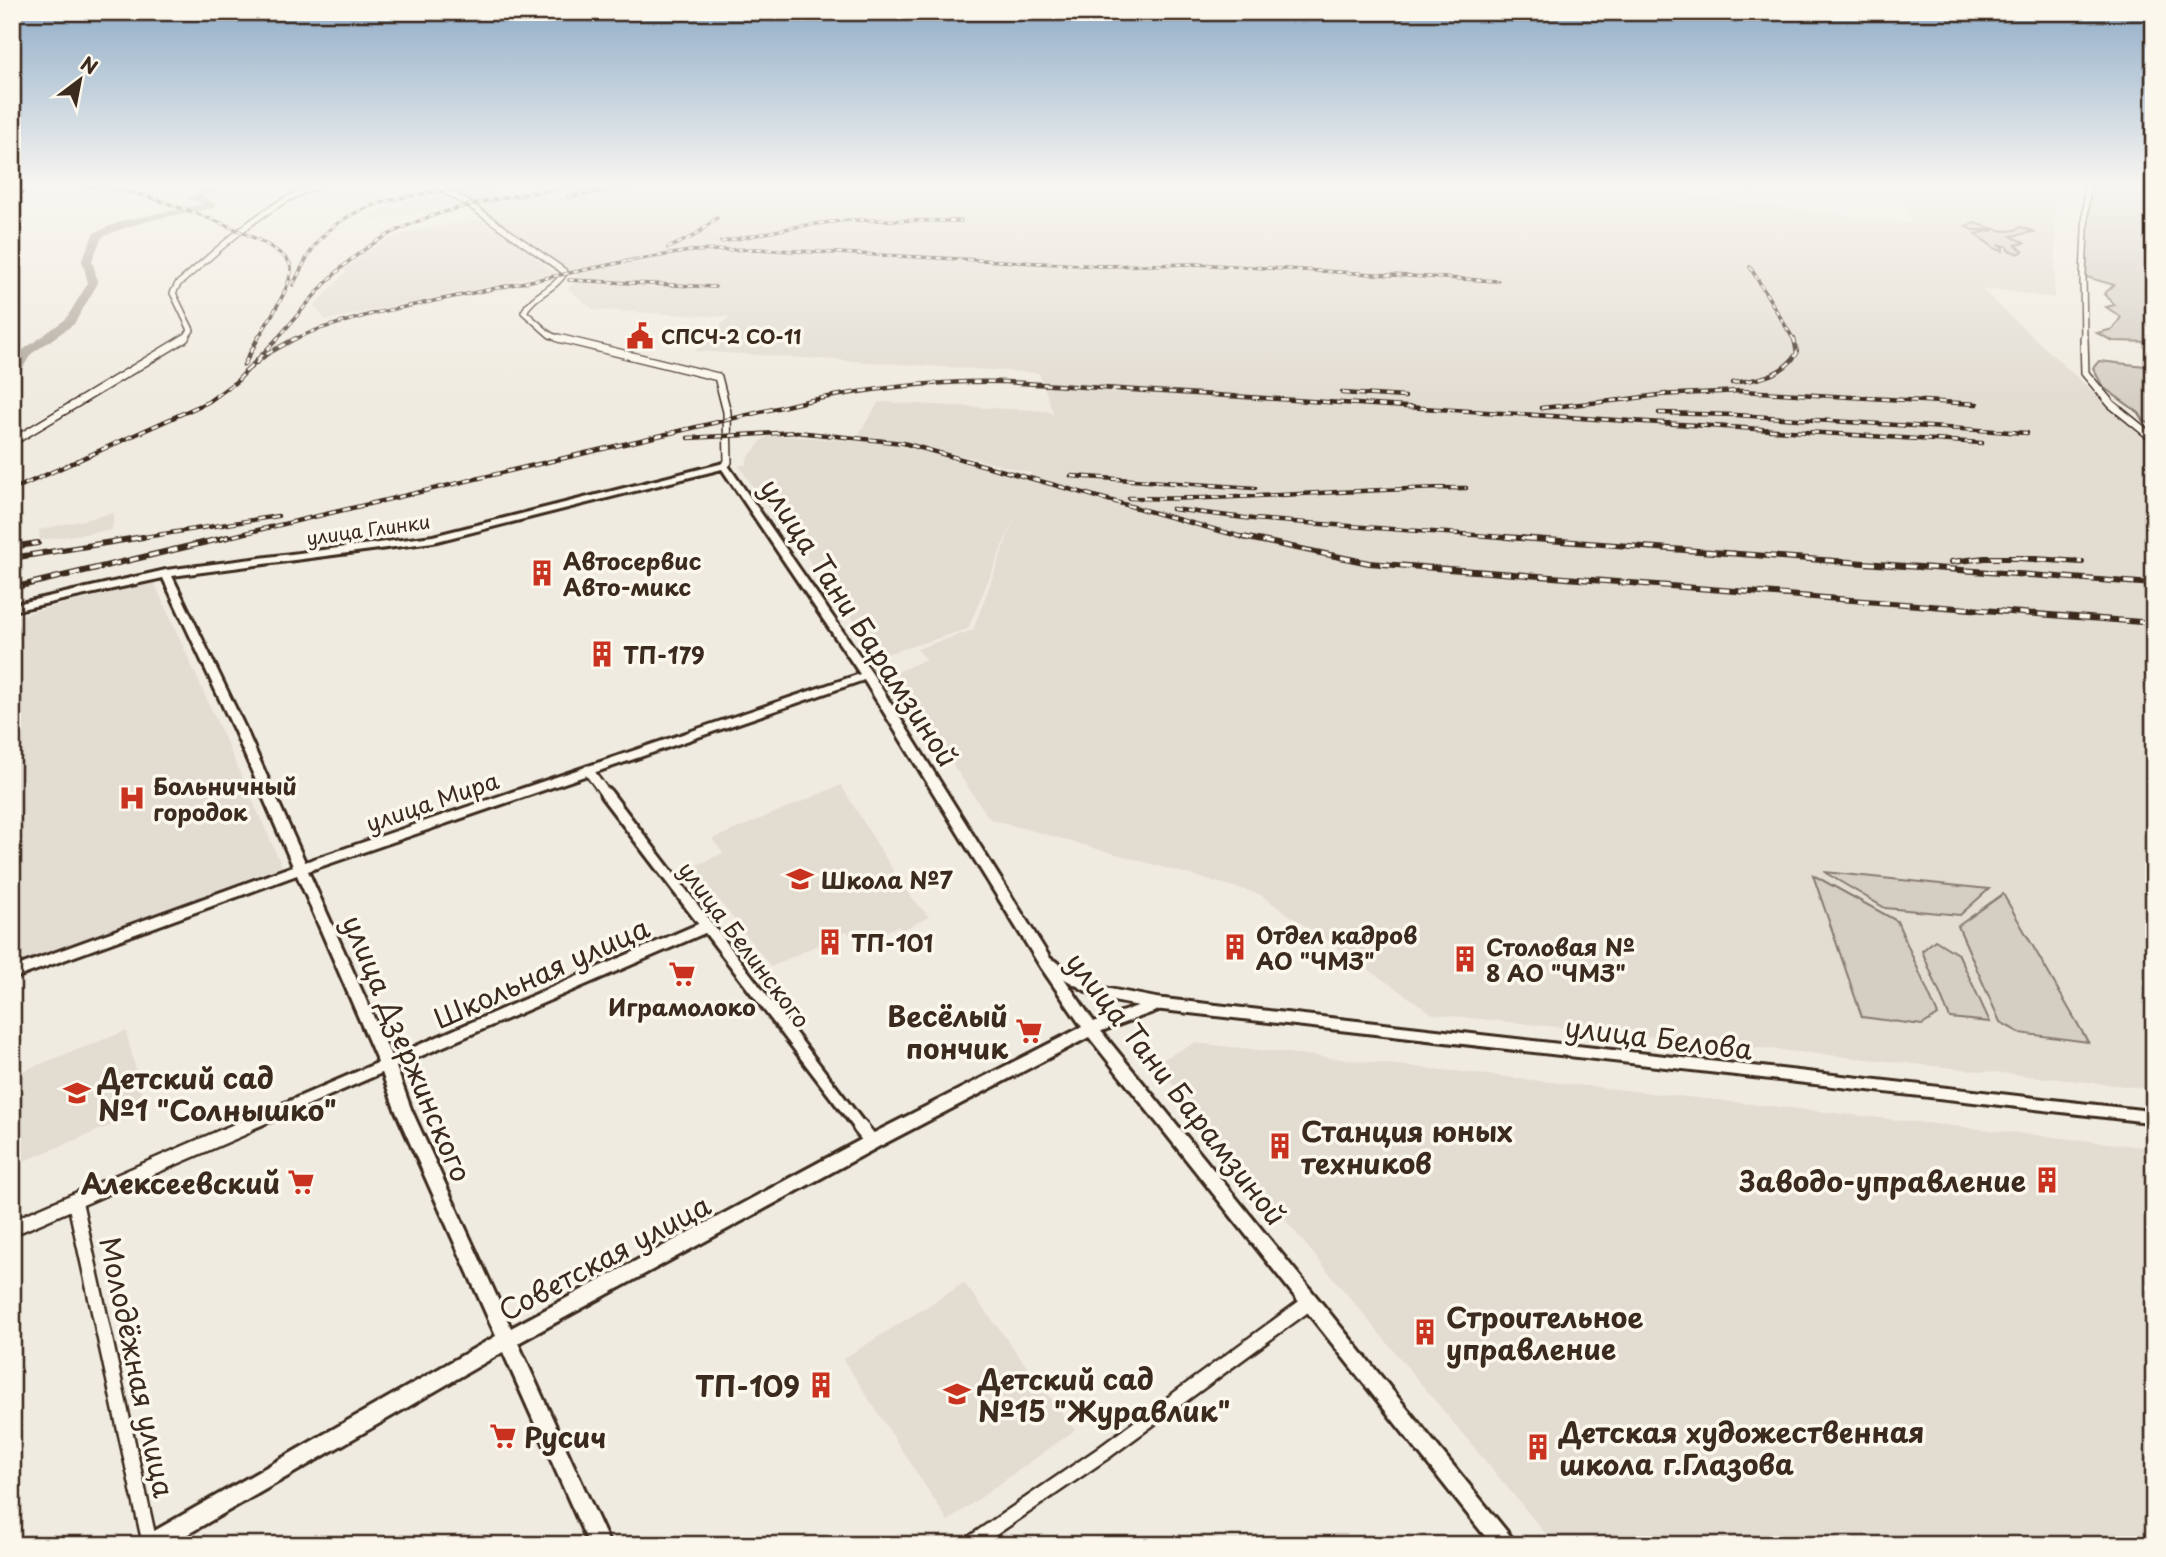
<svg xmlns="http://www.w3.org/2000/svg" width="2166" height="1557" font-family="'Playpen Sans',sans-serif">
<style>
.built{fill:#e2dcd1}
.green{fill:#d5cec3;stroke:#887c70;stroke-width:2}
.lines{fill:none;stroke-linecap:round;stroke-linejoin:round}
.stream{stroke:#7f7367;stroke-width:2}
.river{fill:#aca397;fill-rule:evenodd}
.minor-far4-casing{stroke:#3b2a1e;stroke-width:8}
.minor-far3-casing{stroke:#3b2a1e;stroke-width:10}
.minor-far2-casing{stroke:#3b2a1e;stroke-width:13}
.minor-far1-casing{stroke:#3b2a1e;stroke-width:17}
.minor-casing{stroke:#3b2a1e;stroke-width:19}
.tertiary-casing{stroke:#3b2a1e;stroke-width:6}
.minor-far4{stroke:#fbf7ec;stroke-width:5}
.minor-far3{stroke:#fbf7ec;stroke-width:7}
.minor-far2{stroke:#fbf7ec;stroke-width:9}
.minor-far1{stroke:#fbf7ec;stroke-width:11}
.minor{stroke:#fbf7ec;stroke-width:14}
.tertiary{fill:#fbf7ec;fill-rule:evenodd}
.rail-far2-casing{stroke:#3b2a1e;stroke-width:3.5}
.rail-far1-casing{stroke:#3b2a1e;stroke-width:4.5}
.rail-casing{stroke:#3b2a1e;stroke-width:6}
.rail-far2{stroke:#fbf7ec;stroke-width:2;stroke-dasharray:5;stroke-linecap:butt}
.rail-far1{stroke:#fbf7ec;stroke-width:2.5;stroke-dasharray:7;stroke-linecap:butt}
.rail{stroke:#fbf7ec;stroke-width:3.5;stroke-dasharray:10;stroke-linecap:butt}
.labels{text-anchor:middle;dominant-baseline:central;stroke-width:7;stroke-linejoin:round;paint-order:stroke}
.far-poi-label{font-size:19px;font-weight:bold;fill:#3b2a1e;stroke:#fbf7ec;text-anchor:start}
.far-street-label{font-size:19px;fill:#3b2a1e;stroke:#fbf7ec}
.poi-label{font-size:23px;font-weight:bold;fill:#3b2a1e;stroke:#fbf7ec;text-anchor:start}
.street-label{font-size:23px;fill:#3b2a1e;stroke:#fbf7ec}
.near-street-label{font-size:28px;fill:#3b2a1e;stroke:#fbf7ec}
.near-poi-label{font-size:28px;font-weight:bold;fill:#3b2a1e;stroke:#fbf7ec;text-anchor:start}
</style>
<rect width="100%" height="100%" fill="#f0ebe0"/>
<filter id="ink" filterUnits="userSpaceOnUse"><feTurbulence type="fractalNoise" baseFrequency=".0143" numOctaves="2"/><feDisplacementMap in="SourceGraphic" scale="14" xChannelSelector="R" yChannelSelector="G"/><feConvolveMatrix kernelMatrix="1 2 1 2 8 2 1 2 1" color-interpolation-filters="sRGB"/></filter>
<g filter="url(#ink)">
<path class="built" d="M 444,185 L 1610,185 L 1912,224 L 1896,185 L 2063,185 L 2062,193 L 2054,201 L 2056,243 L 2054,298 L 1999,290 L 1982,290 L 2154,448 L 2154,1089 L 1433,1014 L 1259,894 L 990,819 L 891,675 L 926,659 L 917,649 L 973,630 L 1016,514 L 968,629 L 877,657 L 837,594 L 830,595 L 790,530 L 784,531 L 739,466 L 747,464 L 747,459 L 763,439 L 772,435 L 885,443 L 928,452 L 1028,480 L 1031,473 L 976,459 L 900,441 L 858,435 L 879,402 L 1048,411 L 1054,415 L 1039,373 L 695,351 L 729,317 L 594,310 L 568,289 L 579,277 Z
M 446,194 L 462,205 L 376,221 L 369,215 L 381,213 L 378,210 L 406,205 L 404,202 Z
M 480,219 L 517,243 L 554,273 L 326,320 L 314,306 L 347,271 L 343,271 L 366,252 L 387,240 L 406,232 Z
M 114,513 L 112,530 L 40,540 L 39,530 Z
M 154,582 L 282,866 L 12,965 L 12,617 Z
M 841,785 L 905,890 L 929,917 L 902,930 L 898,926 L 858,944 L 847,931 L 771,967 L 693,867 L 723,853 L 712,839 Z
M 126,1031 L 146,1111 L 12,1166 L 12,1075 Z
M 1195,1043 L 2154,1148 L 2154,1545 L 1555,1545 L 1155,1063 Z
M 964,1283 L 1075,1430 L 948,1521 L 843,1359 Z"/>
<path class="green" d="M 2087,185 L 2154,185 L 2154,247 L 2146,262 L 2154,277 L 2154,342 L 2113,341 L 2097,333 L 2113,329 L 2121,317 L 2106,307 L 2115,305 L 2104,294 L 2114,285 L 2083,276 Z
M 1974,223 C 1988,227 2009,236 2021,227 L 2034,232 L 2011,236 L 2024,243 L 2016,245 L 2023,251 L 2019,254 L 2008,250 L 2007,246 L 1998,245 L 2003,248 L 2003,251 L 1996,249 L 1975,234 L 1993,230 L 1972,230 L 1966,226 Z
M 2099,361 L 2154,367 L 2152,425 L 2144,421 L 2139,413 L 2103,387 L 2093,368 Z
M 1824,872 L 1989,889 L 1960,915 L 1885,908 Z
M 1813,875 L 1897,921 L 1938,1015 L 1922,1025 L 1862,1017 Z
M 2003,894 L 2088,1042 L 2020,1033 L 2000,1022 L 1958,926 Z
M 1935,940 L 1959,955 L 1990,1022 L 1950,1018 L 1922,951 Z"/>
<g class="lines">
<path class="stream" d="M 1745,195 L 1754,185"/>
<path class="river" d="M 208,185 L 217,185 L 214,192 L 203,197 L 215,204 L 215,208 C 176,215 139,220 102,237 L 92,260 L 98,283 L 74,324 L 31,354 L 16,379 L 12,380 L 12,361 L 16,355 L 66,319 L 88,283 L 82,260 L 94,233 L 122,221 L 203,204 L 188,198 Z"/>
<g class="minor-far4-casing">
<path id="minor-far4" d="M 436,185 L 470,205 L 565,272 C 555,290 533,294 524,312 L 550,335 L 562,340
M 184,340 L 191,330 L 173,293 L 178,284 C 221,248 265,203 319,185
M 2084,340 L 2083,276 L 2087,185"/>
</g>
<g class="minor-far3-casing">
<path id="minor-far3" d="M 558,338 L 718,377 L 727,412 L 728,462 L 724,466
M 2084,338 L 2085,373 L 2111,404 L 2154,439
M 12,442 L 185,338"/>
</g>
<g class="minor-far2-casing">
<path id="minor-far2" d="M 588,770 L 607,796"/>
</g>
<g class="minor-far1-casing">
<path id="minor-far1" d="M 606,794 L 861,1128
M 1049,964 L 1101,993 L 1158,1004
M 1091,1029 L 1159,1004 L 2154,1117
M 241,1128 L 705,927"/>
</g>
<g class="minor-casing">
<path id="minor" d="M 860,1127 L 872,1142
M 75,1202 L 150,1544
M 12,1228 L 245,1127
M 969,1545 L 1102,1454 L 1310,1302"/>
</g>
<g class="tertiary-casing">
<path id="tertiary" d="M 724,463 L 727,464 L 873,675 L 1050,958 L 1096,1025 L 1512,1538 L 1515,1545 L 1492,1545 L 1089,1037 L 878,1147 L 518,1343 L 610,1545 L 589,1545 L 503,1352 L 169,1545 L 139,1545 L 142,1538 L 496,1336 L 395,1109 L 380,1067 L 297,875 L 12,979 L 12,968 L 293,866 L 235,732 L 163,578 L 12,611 L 12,605 L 166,570 L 433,536 ZM 722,469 L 860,674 L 305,862 L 247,732 L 172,576 L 433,542 ZM 864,680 L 1040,966 L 1082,1027 L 866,1137 L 511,1328 L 411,1109 L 396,1067 L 308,871 Z"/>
</g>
<use href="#minor-far4" class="minor-far4"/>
<use href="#minor-far3" class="minor-far3"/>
<use href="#minor-far2" class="minor-far2"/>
<use href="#minor-far1" class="minor-far1"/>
<use href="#minor" class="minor"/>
<use href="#tertiary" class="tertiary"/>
<g class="rail-far2-casing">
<path id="rail-far2" d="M 75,185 C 95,186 115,188 134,193 C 160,199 287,242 291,267 C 293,285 266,324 257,340
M 568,197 L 635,185
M 721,242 L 800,226 L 848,220 L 961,221
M 668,248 L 694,236 L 717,218
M 628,261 L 690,251 L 755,249 L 1102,266 L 1195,264 L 1498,281
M 1750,267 L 1794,340
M 569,280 L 715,287
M 293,285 C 302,267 310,249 324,235 C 364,194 436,193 488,185
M 276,340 C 302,311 326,278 357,255 C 421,206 503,198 580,185
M 292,340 L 319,329 L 375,313 L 638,259"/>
</g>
<g class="rail-far1-casing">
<path id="rail-far1" d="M 244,365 L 258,338
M 245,372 L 267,354 L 296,338
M 1732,383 C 1757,380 1783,376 1797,353 L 1794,338
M 1342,393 L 1405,397
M 1658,395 L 1741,391 L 1977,404
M 1621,400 L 1666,394
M 1541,408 L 1631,399
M 1659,413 L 1735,415 L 2027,433
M 688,438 L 797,432 L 903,443 L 1249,539
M 1071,476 L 1255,488
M 12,490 L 208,402 L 237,381 L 278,338
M 1129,498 C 1241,501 1353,488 1466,488
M 1172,509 L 1253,519 L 1530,539
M 132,539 L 278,516
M 220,539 L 807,401 C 873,388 939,380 1006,382 L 1982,443"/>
</g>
<g class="rail-casing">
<path id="rail" d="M 1243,537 L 1369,563 L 2154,623
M 1506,537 L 2154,584
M 12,547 L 38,543
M 12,558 L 143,537
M 2018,558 L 2082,562
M 1951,562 L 1985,558 L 2027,558
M 12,588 L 228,537"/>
</g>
<use href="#rail-far2" class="rail-far2"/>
<use href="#rail-far1" class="rail-far1"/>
<use href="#rail" class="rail"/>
</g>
</g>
<linearGradient id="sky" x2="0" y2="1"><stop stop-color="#90adc8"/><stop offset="0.46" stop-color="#f8f6f1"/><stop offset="1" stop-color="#f8f6f1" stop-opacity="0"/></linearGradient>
<rect width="2166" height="403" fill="url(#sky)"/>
<defs>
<g id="civic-bare" transform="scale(2.1)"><path d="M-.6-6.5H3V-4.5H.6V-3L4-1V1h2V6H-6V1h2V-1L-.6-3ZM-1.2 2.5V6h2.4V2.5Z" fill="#c8321e" stroke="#fbf7ec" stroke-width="2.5" paint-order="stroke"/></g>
<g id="building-bare" transform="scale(2.1)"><path d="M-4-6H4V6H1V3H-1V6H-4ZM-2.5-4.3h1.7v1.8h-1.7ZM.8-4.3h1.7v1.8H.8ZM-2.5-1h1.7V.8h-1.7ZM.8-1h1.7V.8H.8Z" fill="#c8321e" stroke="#fbf7ec" stroke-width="2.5" paint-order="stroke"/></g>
<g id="hospital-bare" transform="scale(2.1)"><path d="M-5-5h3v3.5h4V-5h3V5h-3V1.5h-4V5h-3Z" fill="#c8321e" stroke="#fbf7ec" stroke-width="2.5" paint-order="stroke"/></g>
<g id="school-bare" transform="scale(2.1)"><path d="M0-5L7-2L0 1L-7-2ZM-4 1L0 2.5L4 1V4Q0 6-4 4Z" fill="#c8321e" stroke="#fbf7ec" stroke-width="2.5" paint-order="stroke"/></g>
<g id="supermarket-bare" transform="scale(2.1)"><path d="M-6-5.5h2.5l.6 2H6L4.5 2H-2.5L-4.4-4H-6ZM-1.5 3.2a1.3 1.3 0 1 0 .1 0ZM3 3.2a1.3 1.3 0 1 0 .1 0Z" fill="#c8321e" stroke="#fbf7ec" stroke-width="2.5" paint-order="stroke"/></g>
</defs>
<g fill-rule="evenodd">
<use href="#civic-bare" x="640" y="336"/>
<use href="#building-bare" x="542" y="573"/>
<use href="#building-bare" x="602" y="654"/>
<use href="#hospital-bare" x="132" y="798"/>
<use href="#school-bare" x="800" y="879"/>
<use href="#building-bare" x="830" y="942"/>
<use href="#building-bare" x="1235" y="947"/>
<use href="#building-bare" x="1465" y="959"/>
<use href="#supermarket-bare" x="682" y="974"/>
<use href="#supermarket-bare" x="1029" y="1031"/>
<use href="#school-bare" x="77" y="1093"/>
<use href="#building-bare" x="1280" y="1146"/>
<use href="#building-bare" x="2047" y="1180"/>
<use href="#supermarket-bare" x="301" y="1182"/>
<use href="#building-bare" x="1425" y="1332"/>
<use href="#building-bare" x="821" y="1385"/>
<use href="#school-bare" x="957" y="1394"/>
<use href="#supermarket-bare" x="503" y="1436"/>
<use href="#building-bare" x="1538" y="1447"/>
</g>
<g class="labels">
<g class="far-poi-label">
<text x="661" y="336">СПСЧ-2 СО-11</text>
</g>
<g class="far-street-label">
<text transform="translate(368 529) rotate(-8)">улица Глинки</text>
</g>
<g class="poi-label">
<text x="563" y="560">Автосервис<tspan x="563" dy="26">Авто-микс</tspan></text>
<text x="623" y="654">ТП-179</text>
<text x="153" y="785">Больничный<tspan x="153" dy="26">городок</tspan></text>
<text x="821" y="879">Школа №7</text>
<text x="1256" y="934">Отдел кадров<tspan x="1256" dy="26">АО "ЧМЗ"</tspan></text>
<text x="851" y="942">ТП-101</text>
<text x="1486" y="946">Столовая №<tspan x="1486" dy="26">8 АО "ЧМЗ"</tspan></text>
<text x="682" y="1006" text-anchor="middle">Играмолоко</text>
</g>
<g class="street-label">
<text transform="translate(432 801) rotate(-19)">улица Мира</text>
<text transform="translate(745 944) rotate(53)">улица Белинского</text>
</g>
<g class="near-street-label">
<text transform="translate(860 622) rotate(57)">улица Тани Барамзиной</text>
<text transform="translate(541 972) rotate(-24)">Школьная улица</text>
<text transform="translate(1659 1037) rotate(7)">улица Белова</text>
<text transform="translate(408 1048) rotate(67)">улица Дзержинского</text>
<text transform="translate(1177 1088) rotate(52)">улица Тани Барамзиной</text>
<text transform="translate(604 1257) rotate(-28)">Советская улица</text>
<text transform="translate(138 1367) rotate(78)">Молодёжная улица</text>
</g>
<g class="near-poi-label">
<text x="1008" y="1015" text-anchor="end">Весёлый<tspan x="1008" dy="32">пончик</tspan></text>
<text x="98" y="1077">Детский сад<tspan x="98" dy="32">№1 "Солнышко"</tspan></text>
<text x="1301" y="1130">Станция юных<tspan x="1301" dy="32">техников</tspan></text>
<text x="2026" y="1180" text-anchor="end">Заводо-управление</text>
<text x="280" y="1182" text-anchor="end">Алексеевский</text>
<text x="1446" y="1316">Строительное<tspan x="1446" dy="32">управление</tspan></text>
<text x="978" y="1378">Детский сад<tspan x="978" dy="32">№15 "Журавлик"</tspan></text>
<text x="800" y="1385" text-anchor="end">ТП-109</text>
<text x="1559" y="1431">Детская художественная<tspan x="1559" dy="32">школа г.Глазова</tspan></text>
<text x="524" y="1436">Русич</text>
</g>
</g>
<rect width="2166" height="1557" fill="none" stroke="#fbf7ec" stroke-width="42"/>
<rect x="21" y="21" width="2124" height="1515" fill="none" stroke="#3b2a1e" stroke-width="2.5" filter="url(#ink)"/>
<g transform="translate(80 80) rotate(32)" stroke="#fbf7ec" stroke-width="5" paint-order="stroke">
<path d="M0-5L12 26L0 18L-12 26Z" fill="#3b2a1e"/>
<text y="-10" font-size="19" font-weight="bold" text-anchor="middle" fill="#3b2a1e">N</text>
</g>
</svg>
